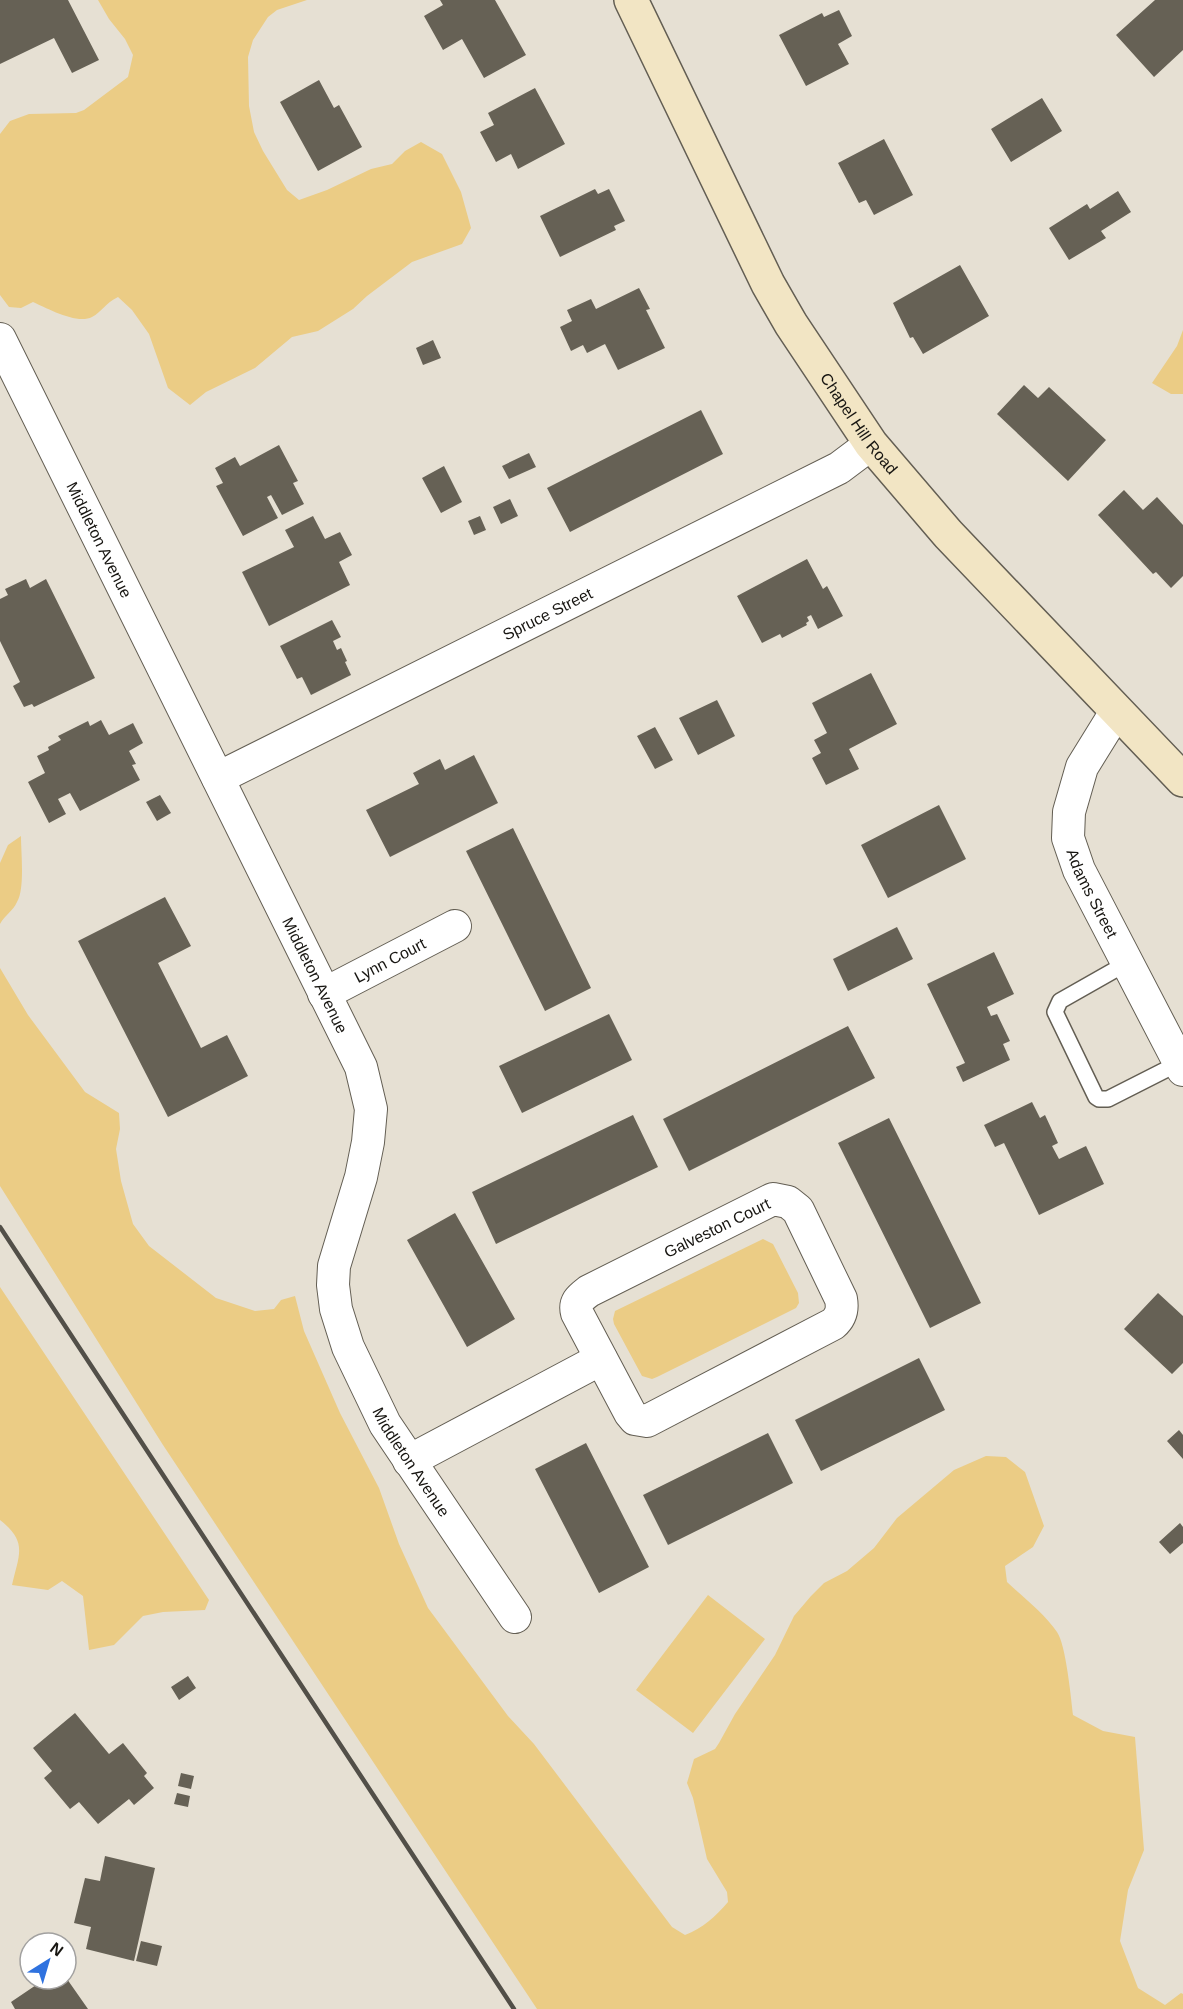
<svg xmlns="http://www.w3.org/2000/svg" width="1183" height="2009" font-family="Helvetica,sans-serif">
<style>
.green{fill:#ebcc85}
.building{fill:#666155}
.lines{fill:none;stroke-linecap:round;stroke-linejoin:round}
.service-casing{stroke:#635e53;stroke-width:18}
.minor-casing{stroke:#635e53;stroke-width:34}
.secondary-casing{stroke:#635e53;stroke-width:36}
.service{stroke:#fff;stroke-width:15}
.minor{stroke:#fff;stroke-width:32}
.secondary{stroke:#f2e5c4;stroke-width:33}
.rail{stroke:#524f48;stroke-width:4.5}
.labels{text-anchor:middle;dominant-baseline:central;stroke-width:6;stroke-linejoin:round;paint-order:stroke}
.street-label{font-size:16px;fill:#171511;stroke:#fff}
</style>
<rect width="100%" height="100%" fill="#e6e0d3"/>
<path class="green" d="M 98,0 L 307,0 L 277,10 L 268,17 L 253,40 L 248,57 L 249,106 L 254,132 L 263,151 L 287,190 L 299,200 L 327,190 L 371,169 L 392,164 L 405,151 L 421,142 L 442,154 L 461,192 L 471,228 L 462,244 L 412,262 L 367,296 L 353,309 L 318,331 L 292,337 L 255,368 L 206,392 L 190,405 L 168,388 L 149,334 L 132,310 L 118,297 C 105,303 102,312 92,317 C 77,325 47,308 33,302 L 21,308 L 9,307 L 0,295 L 0,134 L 10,121 L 29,114 L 76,113 L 84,110 L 128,77 L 133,55 L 125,39 L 109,19 Z
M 1183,330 L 1183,394 L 1171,394 L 1152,383 L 1177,346 Z
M 21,836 C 21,853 25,889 17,902 C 13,911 5,915 0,924 L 0,863 L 8,845 Z
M 0,968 L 28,1015 L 85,1092 L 119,1113 L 120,1129 L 116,1149 L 121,1181 L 133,1224 L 149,1246 L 216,1298 L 255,1311 L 274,1309 L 281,1300 L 295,1296 L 304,1331 L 340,1413 L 379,1488 L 399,1544 L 428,1608 L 508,1716 L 534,1744 L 672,1927 L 685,1935 C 703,1928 715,1917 728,1902 L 727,1892 L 707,1859 L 693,1798 L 687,1783 L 694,1759 L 715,1749 L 719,1743 L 735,1714 L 775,1655 L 794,1616 L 811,1596 L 824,1583 L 847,1571 L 874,1548 L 897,1518 L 954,1470 L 986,1456 L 1006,1457 L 1025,1472 L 1044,1526 L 1033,1547 L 1005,1566 L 1007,1582 C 1023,1597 1044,1613 1057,1632 C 1066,1645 1071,1698 1073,1715 L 1103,1731 L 1135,1737 L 1144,1850 L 1128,1890 L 1120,1941 L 1138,1988 L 1165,2005 L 1181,1993 L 1183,1994 L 1183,2009 L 537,2009 L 163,1445 L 0,1186 Z
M 763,1239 L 773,1244 L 798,1293 L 799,1303 L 796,1308 L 657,1377 L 652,1379 L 642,1376 L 614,1324 L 613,1319 L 615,1311 Z
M 0,1287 L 209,1600 L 205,1610 L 163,1612 L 143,1616 L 114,1645 L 89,1650 L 83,1596 L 62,1581 L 48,1590 L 12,1585 C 19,1554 28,1542 0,1520 Z
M 708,1595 L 765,1639 L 693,1733 L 636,1690 Z"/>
<path class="building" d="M 0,0 L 68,0 L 99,60 L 72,73 L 54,38 L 0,64 Z
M 440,0 L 495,0 L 526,55 L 484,78 L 462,39 L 443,50 L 424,16 L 443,5 Z
M 1155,0 L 1183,0 L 1183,50 L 1154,77 L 1116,35 Z
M 839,10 L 852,36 L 838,44 L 849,64 L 806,86 L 779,35 L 822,13 L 824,17 Z
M 319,80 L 334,108 L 339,105 L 362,147 L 318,171 L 280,102 Z
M 535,88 L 565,144 L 518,169 L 511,154 L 496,162 L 480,132 L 494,125 L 488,113 Z
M 1042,98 L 1062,131 L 1011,162 L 991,129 Z
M 884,139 L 913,195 L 874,215 L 866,200 L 859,203 L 838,163 Z
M 595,189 L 598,194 L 609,189 L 625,221 L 614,226 L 616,230 L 560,257 L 540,216 Z
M 1118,191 L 1131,212 L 1101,231 L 1106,238 L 1069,260 L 1049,228 L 1087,204 L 1090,209 Z
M 960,265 L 989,316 L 923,354 L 913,337 L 910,338 L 893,303 Z
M 639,288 L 650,309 L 646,310 L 665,348 L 618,370 L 605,344 L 587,353 L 583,345 L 571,351 L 560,327 L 572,321 L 567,310 L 591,299 L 596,309 Z
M 433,340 L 441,358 L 423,365 L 416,348 Z
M 1024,385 L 1038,398 L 1049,387 L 1106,440 L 1068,481 L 997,414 Z
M 701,410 L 723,454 L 570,532 L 547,488 Z
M 279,445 L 298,481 L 293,483 L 304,504 L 282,515 L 271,495 L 267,497 L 278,518 L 243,536 L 216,486 L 223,483 L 215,468 L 235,457 L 240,466 Z
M 529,453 L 536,467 L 509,479 L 502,466 Z
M 444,466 L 462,502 L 441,513 L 422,478 Z
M 1124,490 L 1143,510 L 1157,497 L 1183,525 L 1183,576 L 1171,588 L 1156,572 L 1153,574 L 1098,515 Z
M 510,499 L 518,516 L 501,524 L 493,507 Z
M 313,516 L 325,539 L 340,532 L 352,555 L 339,562 L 350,585 L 269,626 L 242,572 L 294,547 L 285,530 Z
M 480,516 L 486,530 L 474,535 L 468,521 Z
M 807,559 L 823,589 L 827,586 L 843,616 L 818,629 L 811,615 L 807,617 L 809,621 L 806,623 L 807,625 L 782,638 L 780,634 L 762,643 L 737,596 Z
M 26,579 L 30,588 L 46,579 L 95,678 L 34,707 L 32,704 L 24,707 L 13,686 L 20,682 L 0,641 L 0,599 L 8,595 L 5,589 Z
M 332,620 L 341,637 L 333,641 L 337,650 L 341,648 L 347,661 L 345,662 L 351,675 L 311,695 L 302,677 L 297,679 L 280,646 Z
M 871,673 L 897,724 L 849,749 L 859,769 L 826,785 L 812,758 L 821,753 L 814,740 L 827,733 L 812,703 Z
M 717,700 L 735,736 L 698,755 L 679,718 Z
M 101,720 L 109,735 L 133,723 L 143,743 L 129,751 L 136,764 L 132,765 L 140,780 L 80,811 L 70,793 L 58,799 L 66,814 L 49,823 L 28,782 L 45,773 L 37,756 L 49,750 L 48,747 L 61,740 L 58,736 L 88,721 L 90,726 Z
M 655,727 L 673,760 L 655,769 L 637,736 Z
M 474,755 L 498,803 L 390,857 L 366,810 L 419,784 L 413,773 L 440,759 L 445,770 Z
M 160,795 L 171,813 L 157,821 L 146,802 Z
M 939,805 L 966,859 L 888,898 L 861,845 Z
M 513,828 L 591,988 L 545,1011 L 466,851 Z
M 165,897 L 191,946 L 158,963 L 201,1048 L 227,1035 L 248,1076 L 168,1117 L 78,941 Z
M 897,927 L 913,959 L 848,991 L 833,959 Z
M 994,952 L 1014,994 L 987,1007 L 991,1016 L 997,1014 L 1010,1041 L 1003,1044 L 1010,1060 L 963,1082 L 956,1067 L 965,1063 L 927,984 Z
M 609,1014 L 632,1060 L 522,1113 L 499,1066 Z
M 848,1026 L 875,1078 L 689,1171 L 663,1119 Z
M 1032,1102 L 1040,1118 L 1045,1115 L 1058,1143 L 1052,1146 L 1059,1159 L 1086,1146 L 1104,1184 L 1039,1215 L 1004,1143 L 995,1147 L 984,1125 Z
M 633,1115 L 658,1167 L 496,1244 L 472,1192 Z
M 889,1118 L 981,1303 L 930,1328 L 838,1143 Z
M 455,1213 L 515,1319 L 467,1347 L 407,1240 Z
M 1158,1293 L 1183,1316 L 1183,1363 L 1172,1374 L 1124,1329 Z
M 919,1358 L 945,1410 L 821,1471 L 795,1420 Z
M 1179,1430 L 1183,1435 L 1183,1459 L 1167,1441 Z
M 768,1433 L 793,1483 L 668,1545 L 643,1495 Z
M 586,1443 L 649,1567 L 599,1593 L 535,1469 Z
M 1180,1523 L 1183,1527 L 1183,1543 L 1170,1554 L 1159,1542 Z
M 188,1676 L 196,1688 L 179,1700 L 171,1687 Z
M 75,1713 L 109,1754 L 123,1743 L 147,1773 L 144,1776 L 154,1788 L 134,1805 L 129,1799 L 98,1824 L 79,1802 L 70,1809 L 44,1778 L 52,1771 L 33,1748 Z
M 181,1773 L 194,1776 L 191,1789 L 178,1786 Z
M 177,1793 L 190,1796 L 188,1807 L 174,1804 Z
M 105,1856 L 155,1868 L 134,1961 L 86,1949 L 91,1927 L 74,1923 L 85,1878 L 100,1881 Z
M 141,1941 L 162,1946 L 157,1966 L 136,1961 Z
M 45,1979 L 47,1979 L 53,1988 L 67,1979 L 88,2009 L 15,2009 L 11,2002 Z"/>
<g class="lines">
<g class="service-casing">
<path id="service" d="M 1127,963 L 1060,1001 L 1055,1012 L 1096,1097 L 1099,1099 L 1108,1099 L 1179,1063"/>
</g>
<g class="minor-casing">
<g id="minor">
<path id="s1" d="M 0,339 L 361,1067 L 371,1109 L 368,1142 L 361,1177 L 334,1266 L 333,1285 L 336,1309 L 348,1347 L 385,1424 L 515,1617"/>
<path id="s2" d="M 1116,712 L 1082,767 L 1069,812 L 1068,838 L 1079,870 L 1183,1070"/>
<path id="s3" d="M 218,778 L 839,468 L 871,444"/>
<path id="s4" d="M 324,994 L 455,926"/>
<path d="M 773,1199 L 788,1202 L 798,1210 L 841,1299 C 843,1310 841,1317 833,1324 L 647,1421 L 635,1419 L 630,1413 L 577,1313 C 574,1302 580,1298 589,1291 Z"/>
<path d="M 409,1461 L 601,1359"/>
</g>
</g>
<g class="secondary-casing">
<g id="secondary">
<path id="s5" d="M 631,0 L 768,284 L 791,324 L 871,444 L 948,534 L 1183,780"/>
</g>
</g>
<use href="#service" class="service"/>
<use href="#minor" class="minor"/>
<use href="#secondary" class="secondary"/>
<path class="rail" d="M 0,1227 L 514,2009"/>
</g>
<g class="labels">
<g class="street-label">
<text stroke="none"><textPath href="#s5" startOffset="482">Chapel Hill Road</textPath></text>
<text stroke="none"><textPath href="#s1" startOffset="224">Middleton Avenue</textPath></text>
<text stroke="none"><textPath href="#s3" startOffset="368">Spruce Street</textPath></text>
<text stroke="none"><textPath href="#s2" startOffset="198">Adams Street</textPath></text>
<text stroke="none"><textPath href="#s4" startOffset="74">Lynn Court</textPath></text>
<text stroke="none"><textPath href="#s1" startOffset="710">Middleton Avenue</textPath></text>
<text transform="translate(717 1228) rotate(-26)">Galveston Court</text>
<text stroke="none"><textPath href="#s1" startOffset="1232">Middleton Avenue</textPath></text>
</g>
</g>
<g transform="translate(48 1961) rotate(37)"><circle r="28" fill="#ffffff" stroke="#a2a1a0" stroke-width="1.5"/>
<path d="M0-4.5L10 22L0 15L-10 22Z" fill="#2f72df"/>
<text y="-9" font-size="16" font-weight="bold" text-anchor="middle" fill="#171511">N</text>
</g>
</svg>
